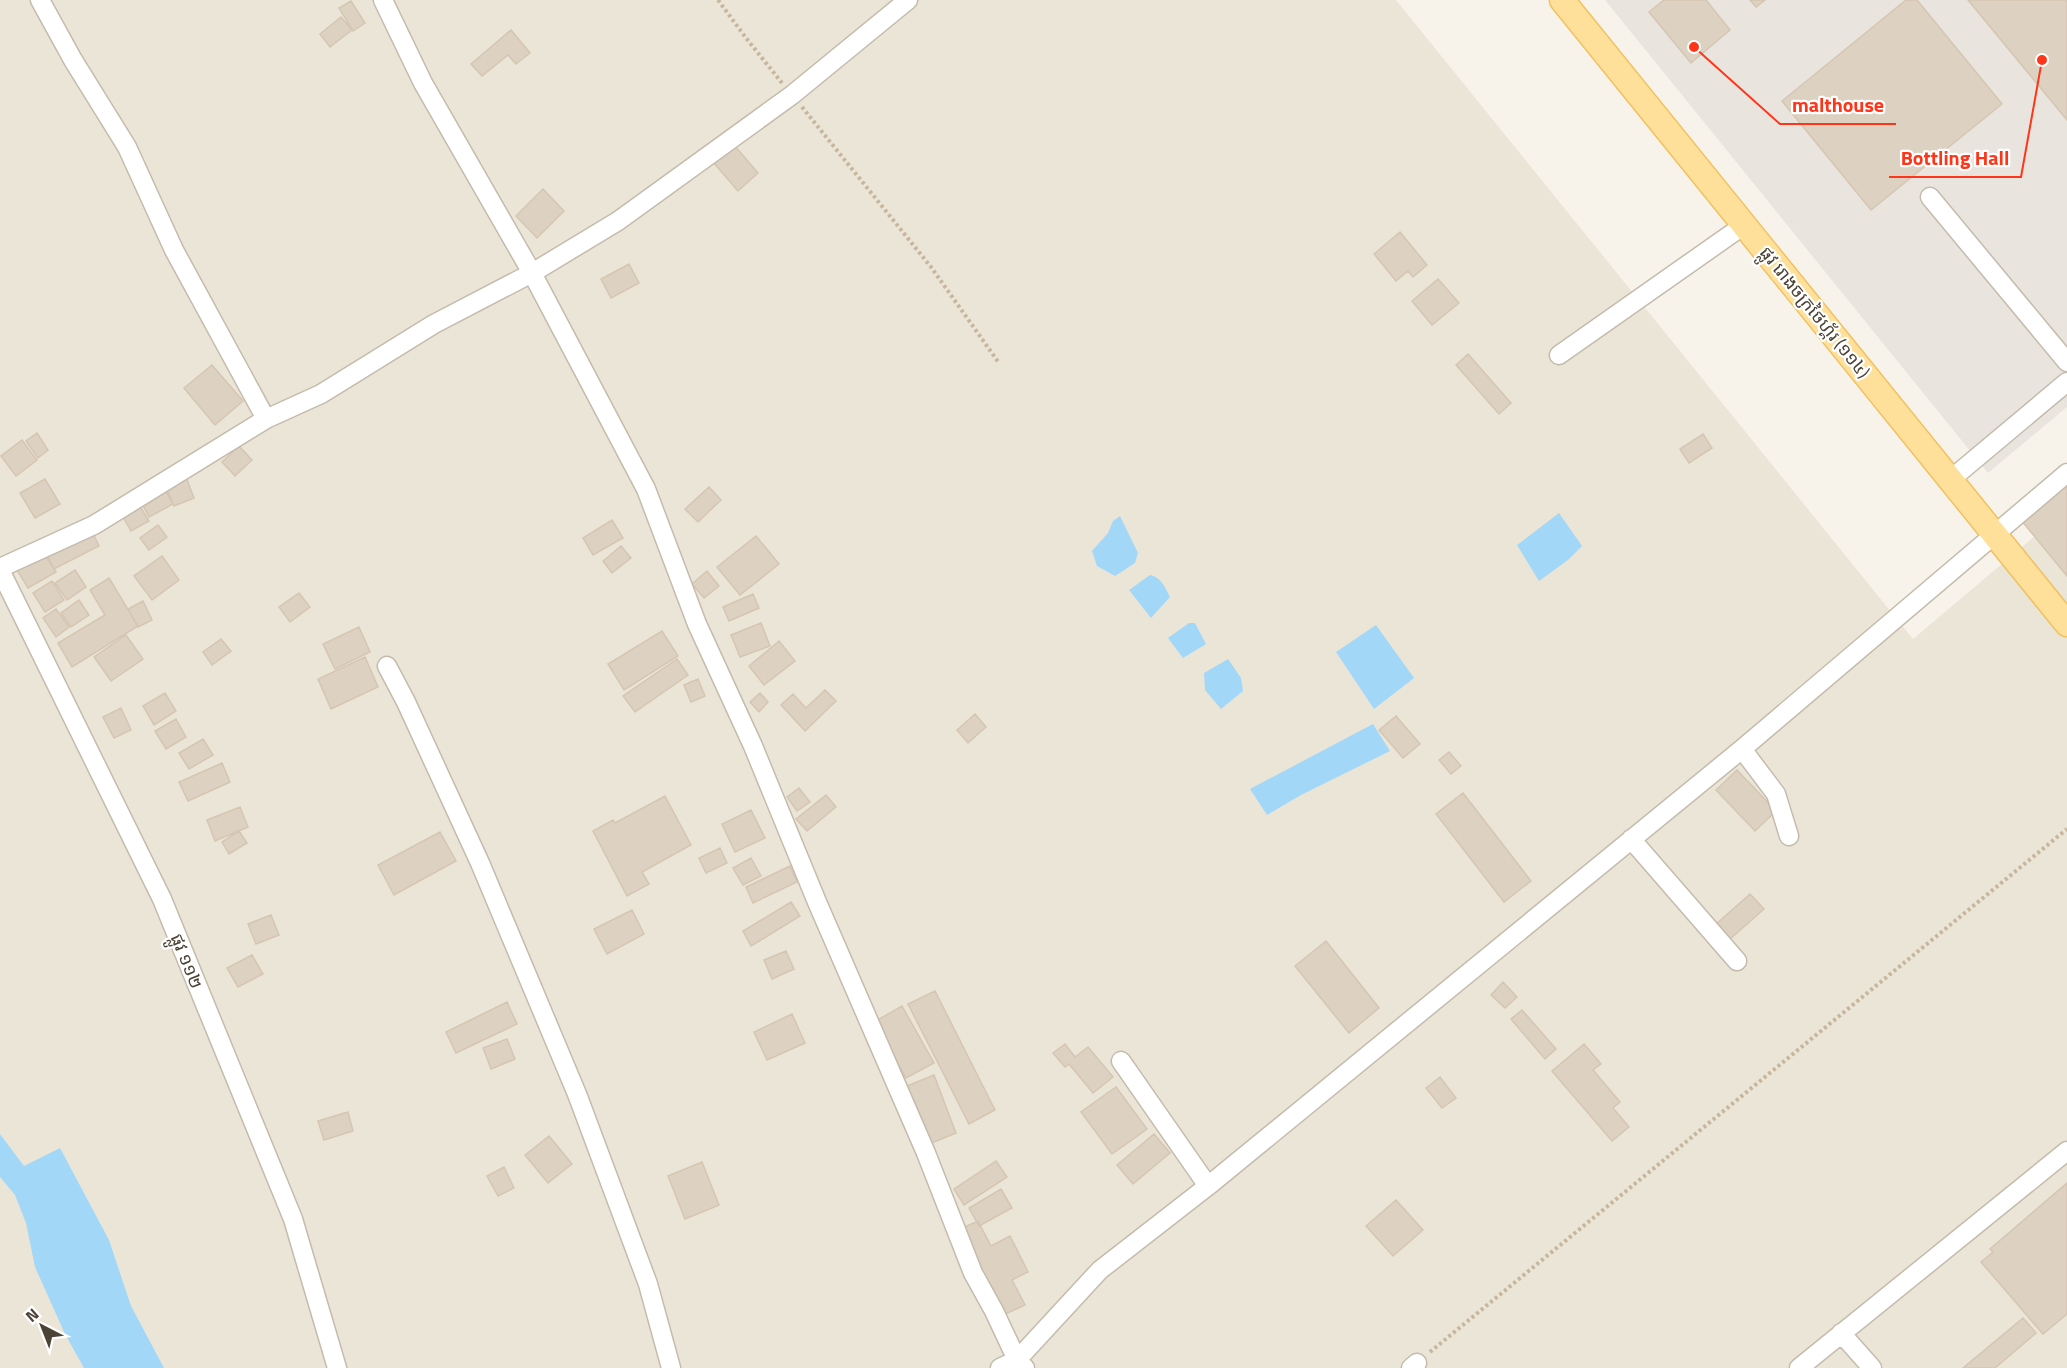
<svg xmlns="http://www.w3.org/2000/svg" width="2067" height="1368" font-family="'Titillium Web','Noto Sans Khmer',sans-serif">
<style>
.residential{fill:#ebe5d8}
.industrial{fill:#eae4df}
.water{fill:#a2d7f8}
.building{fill:#ddd1c2;stroke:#d5c6b1;stroke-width:1.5}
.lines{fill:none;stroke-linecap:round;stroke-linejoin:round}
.minor-casing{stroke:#c4bbac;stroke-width:21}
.major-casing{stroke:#f0c15f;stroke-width:27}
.path{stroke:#c7b69c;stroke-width:4;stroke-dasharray:3 3;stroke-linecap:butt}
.minor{stroke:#fff;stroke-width:18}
.major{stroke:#ffe09b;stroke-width:24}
.labels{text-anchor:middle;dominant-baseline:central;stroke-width:4.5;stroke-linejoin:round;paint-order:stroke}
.street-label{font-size:18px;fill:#4c4337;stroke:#fff}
.leader{fill:none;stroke:#ff3519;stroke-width:2}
.callout-dot{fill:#ff3519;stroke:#fff;stroke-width:2}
.callout-label{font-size:20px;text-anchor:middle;font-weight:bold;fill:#ff3519;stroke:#fff;stroke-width:4.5;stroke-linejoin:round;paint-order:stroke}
</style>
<rect width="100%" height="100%" fill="#f7f3eb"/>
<path class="residential" d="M 0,0 L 1396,0 L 1913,639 L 2067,509 L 2067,1368 L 0,1368 Z"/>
<path class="industrial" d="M 1605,0 L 2067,0 L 2067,407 L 1988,473 Z"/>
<path class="water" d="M 1559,513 L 1582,546 L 1568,560 L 1539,581 L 1517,545 Z
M 1120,516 L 1138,553 L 1135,563 L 1115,576 L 1097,566 L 1092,551 L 1108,533 L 1113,521 Z
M 1150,575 C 1161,577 1165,587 1170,597 L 1151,618 L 1129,590 Z
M 1189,623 L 1195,623 L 1206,644 L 1183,658 L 1168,638 Z
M 1376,625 L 1414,678 L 1374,709 L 1336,652 Z
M 1228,659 L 1241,678 L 1243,691 L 1221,709 L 1205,690 L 1204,673 Z
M 1373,724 L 1390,751 L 1301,795 L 1267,815 L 1250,789 Z
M 0,1134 L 24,1166 L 60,1148 L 109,1240 L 131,1306 L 164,1368 L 84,1368 L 65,1334 L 35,1267 L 26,1223 L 15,1195 L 0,1177 Z"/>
<path class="building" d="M 1664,0 L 1706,0 L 1730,30 L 1691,63 L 1649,12 Z
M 1750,0 L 1765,0 L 1756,7 Z
M 1906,0 L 1917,0 L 2002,104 L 1871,210 L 1782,101 Z
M 1968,0 L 2067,0 L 2067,120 Z
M 351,1 L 365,23 L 353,31 L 339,8 Z
M 341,17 L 352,30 L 330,47 L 320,34 Z
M 511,30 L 530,53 L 516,64 L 508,55 L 482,76 L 471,64 Z
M 728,138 L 758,173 L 738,191 L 707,155 Z
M 543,189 L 564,211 L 537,238 L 516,216 Z
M 1400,232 L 1427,265 L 1413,277 L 1408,271 L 1396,281 L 1374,254 Z
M 629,264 L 639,283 L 611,298 L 601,279 Z
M 1438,279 L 1459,303 L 1432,325 L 1412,301 Z
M 1468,354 L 1511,403 L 1499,414 L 1456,365 Z
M 212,365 L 243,401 L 215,425 L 184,388 Z
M 37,433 L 48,450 L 38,458 L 26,441 Z
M 1703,434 L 1712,448 L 1689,463 L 1680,449 Z
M 22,440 L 37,460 L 16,476 L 1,456 Z
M 239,446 L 252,460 L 235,476 L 222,462 Z
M 186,477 L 194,498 L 174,506 L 165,485 Z
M 45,479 L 60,504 L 35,518 L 20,493 Z
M 2067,482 L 2067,576 L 2021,520 Z
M 161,483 L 173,504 L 149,517 L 138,496 Z
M 709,487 L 721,500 L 698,522 L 685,509 Z
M 135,498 L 149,521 L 131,531 L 118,508 Z
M 612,520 L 623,538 L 593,555 L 583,538 Z
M 89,525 L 99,546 L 54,569 L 44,548 Z
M 158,525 L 167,537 L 149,550 L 140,538 Z
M 756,536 L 779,564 L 740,595 L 717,567 Z
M 621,546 L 631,558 L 612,573 L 603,561 Z
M 41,549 L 56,572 L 28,588 L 14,565 Z
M 162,556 L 179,580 L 152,600 L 134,576 Z
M 75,570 L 86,587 L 67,600 L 55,583 Z
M 707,571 L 719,586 L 704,598 L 692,584 Z
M 109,578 L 138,626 L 72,667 L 58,643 L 105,615 L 90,590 Z
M 52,581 L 64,600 L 45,612 L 33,593 Z
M 299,593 L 310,607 L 290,622 L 279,607 Z
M 753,594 L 759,608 L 729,621 L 723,607 Z
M 79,600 L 89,615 L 71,627 L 61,613 Z
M 143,601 L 152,620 L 138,627 L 128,609 Z
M 56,609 L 69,627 L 56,637 L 43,618 Z
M 761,623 L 770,646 L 740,657 L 731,635 Z
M 359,627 L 370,652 L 335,669 L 323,644 Z
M 662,631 L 678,656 L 624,690 L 608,664 Z
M 126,635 L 143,659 L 111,681 L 94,657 Z
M 221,639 L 231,651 L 212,665 L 203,652 Z
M 779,641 L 795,661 L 764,685 L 749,666 Z
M 365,657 L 378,687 L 331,709 L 318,679 Z
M 677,659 L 688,675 L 635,712 L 623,696 Z
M 698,679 L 705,696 L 691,702 L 684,685 Z
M 825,690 L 836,701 L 805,731 L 781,705 L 793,694 L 806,708 Z
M 165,693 L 176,711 L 154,725 L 143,706 Z
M 760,693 L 768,702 L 759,712 L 750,702 Z
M 121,708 L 131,730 L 114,738 L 103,717 Z
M 975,714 L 986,727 L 968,743 L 957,730 Z
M 1396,716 L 1420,744 L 1403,758 L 1379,730 Z
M 176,719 L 186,737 L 166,749 L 155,731 Z
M 203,739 L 213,755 L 189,769 L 179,753 Z
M 1449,752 L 1461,766 L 1451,774 L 1439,760 Z
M 222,763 L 230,782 L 188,801 L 179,782 Z
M 1737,770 L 1776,811 L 1755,831 L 1716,790 Z
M 799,788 L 810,802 L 797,811 L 787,797 Z
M 1463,793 L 1531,881 L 1504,902 L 1436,814 Z
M 826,795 L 836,807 L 807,831 L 796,819 Z
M 665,796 L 691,845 L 642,872 L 649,884 L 627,896 L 593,831 L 613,820 L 615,823 Z
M 240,807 L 248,827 L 215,841 L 207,820 Z
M 751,810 L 765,838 L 735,852 L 722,824 Z
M 239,831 L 247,843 L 229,854 L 222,842 Z
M 440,832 L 456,861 L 394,895 L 378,865 Z
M 720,848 L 727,863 L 706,873 L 699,858 Z
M 751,858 L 761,876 L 743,885 L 733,868 Z
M 790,866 L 797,882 L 753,903 L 746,887 Z
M 1750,894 L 1764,909 L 1729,940 L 1715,925 Z
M 791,902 L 800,916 L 751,946 L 743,931 Z
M 632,910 L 644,934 L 607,954 L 594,929 Z
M 271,915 L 279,935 L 256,944 L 248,924 Z
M 1326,941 L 1379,1008 L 1349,1033 L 1295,966 Z
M 786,951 L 794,969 L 772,979 L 764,960 Z
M 252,955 L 263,974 L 238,987 L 227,968 Z
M 1503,982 L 1517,997 L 1505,1008 L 1491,995 Z
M 935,991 L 995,1110 L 969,1124 L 908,1004 Z
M 507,1002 L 517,1024 L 456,1053 L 446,1032 Z
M 902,1006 L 934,1063 L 906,1078 L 874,1022 Z
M 1522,1010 L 1556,1049 L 1545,1059 L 1511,1019 Z
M 792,1014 L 805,1043 L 767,1060 L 754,1032 Z
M 507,1039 L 515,1059 L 491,1069 L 483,1048 Z
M 1065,1044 L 1075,1057 L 1088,1047 L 1113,1077 L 1093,1093 L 1069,1064 L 1065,1067 L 1053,1053 Z
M 1584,1044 L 1601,1064 L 1593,1070 L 1620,1102 L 1613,1108 L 1629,1127 L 1612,1141 L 1552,1071 Z
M 934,1075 L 956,1133 L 929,1144 L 907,1086 Z
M 1440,1077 L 1456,1098 L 1442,1108 L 1426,1088 Z
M 1116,1087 L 1147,1129 L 1112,1154 L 1081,1112 Z
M 348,1112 L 353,1131 L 324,1140 L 318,1121 Z
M 1154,1134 L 1170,1153 L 1133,1184 L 1117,1165 Z
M 549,1136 L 572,1164 L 548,1183 L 525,1155 Z
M 996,1161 L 1007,1177 L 964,1205 L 954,1189 Z
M 702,1162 L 719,1205 L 685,1219 L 668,1176 Z
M 504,1167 L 514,1188 L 498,1196 L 487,1176 Z
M 2067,1183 L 2067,1314 L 2043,1334 L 1981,1262 L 1993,1252 L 1990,1249 Z
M 1001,1189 L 1012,1208 L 979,1226 L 969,1208 Z
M 1396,1200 L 1423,1230 L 1393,1256 L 1366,1226 Z
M 978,1221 L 991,1246 L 1010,1236 L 1028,1272 L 1012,1280 L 1025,1305 L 1003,1315 L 960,1229 Z
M 2023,1318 L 2036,1333 L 1995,1368 L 1963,1368 Z"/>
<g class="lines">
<g class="minor-casing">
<path id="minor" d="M 40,0 L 73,60 L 127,147 L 174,250 L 266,419
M 383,0 L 423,83 L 532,273 L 646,489 L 697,624 L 753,746 L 817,902 L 926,1153 L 973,1273 L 994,1311 L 1017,1360 L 1025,1368
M 1930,197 L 2067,362
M 1559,355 L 1744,225
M 1950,480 L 2067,382
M 0,568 L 94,525 L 266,419 L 321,394 L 434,324 L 532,273 L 618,221 L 792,95 L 908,0
M 0,570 L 162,899 L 293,1219 L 337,1368
M 387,666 L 406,702 L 480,863 L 577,1094 L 648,1284 L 671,1368
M 1742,749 L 1776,794 L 1789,836
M 1631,839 L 1737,961
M 1121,1061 L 1208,1186
M 1841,1333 L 1872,1368
M 1000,1368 L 1017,1360 L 1100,1270 L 1208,1186 L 1742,749 L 2067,473
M 1411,1368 L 1417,1363
M 1799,1368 L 2067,1151"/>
</g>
<g class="major-casing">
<path id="major" d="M 1562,0 L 2067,624"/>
</g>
<path class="path" d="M 718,0 L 746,38 L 782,83
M 802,107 L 931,267 L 999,363
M 1430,1352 L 2067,829"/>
<use href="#minor" class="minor"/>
<use href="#major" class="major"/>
</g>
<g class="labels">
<g class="street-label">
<text transform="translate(1815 312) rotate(51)">ផ្លូវ រោងចក្រថៃហ្គ័រ (១១៤)</text>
<text transform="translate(187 961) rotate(68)">ផ្លូវ ១១២</text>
</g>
</g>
<path class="leader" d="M1694 47L1780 124H1896M2042 60L2021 177H1889"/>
<g class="callout-dot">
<circle cx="1694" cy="47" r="6"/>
<circle cx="2042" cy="60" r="6"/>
</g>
<g class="callout-label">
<text x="1838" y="112">malthouse</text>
<text x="1955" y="165">Bottling Hall</text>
</g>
<g transform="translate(42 1326) rotate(318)" stroke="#ffffff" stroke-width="4.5" paint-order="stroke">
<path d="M0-4.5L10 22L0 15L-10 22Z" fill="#4c4337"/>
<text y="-9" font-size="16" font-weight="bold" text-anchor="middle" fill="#4c4337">N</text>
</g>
</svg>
